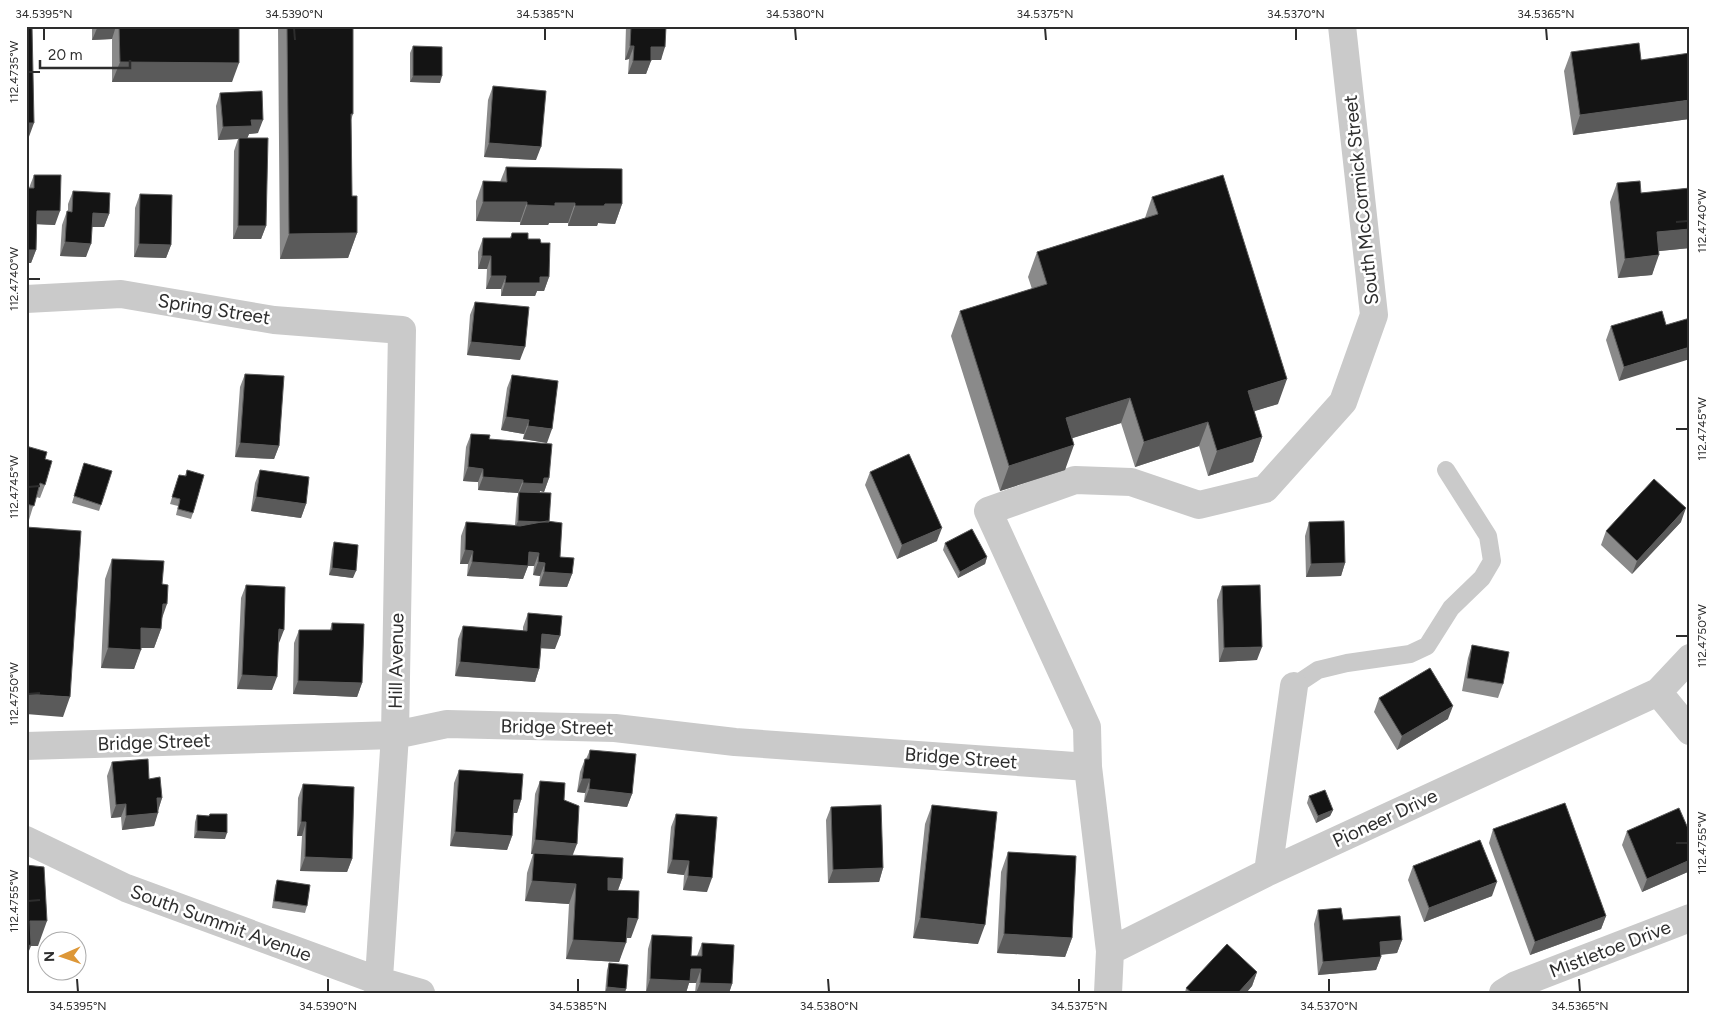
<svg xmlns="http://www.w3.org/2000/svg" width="1716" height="1019" font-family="Figtree,sans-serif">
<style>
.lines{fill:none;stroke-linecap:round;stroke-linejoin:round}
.service{stroke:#cacaca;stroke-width:18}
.minor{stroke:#cacaca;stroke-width:28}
.wall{fill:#8a8a8a}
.shaded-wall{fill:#5a5a5a}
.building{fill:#141414;stroke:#5a5a5a}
.ticks{fill:none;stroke:#2d2d2d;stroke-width:2}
.labels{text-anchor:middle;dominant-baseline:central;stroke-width:5;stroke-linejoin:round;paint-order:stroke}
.street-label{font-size:19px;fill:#2d2d2d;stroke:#fff}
.neatline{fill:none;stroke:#2d2d2d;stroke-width:2}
.ticks-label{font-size:12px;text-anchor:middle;fill:#2d2d2d}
</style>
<rect width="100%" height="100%" fill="#fff"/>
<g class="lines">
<path class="service" d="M 1294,686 L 1318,670 L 1347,663 L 1410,654 L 1427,646 L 1451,608 L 1482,578 L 1492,561 L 1488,536 L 1446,470"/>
<path class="minor" d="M 26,299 L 121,294 L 274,320 L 402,330 L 395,735 L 378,993
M 1658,692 L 1690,731
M 26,746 L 395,735 L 447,724 L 615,728 L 735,742 L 1088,767
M 26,840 L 126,888 L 379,981 L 421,993
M 1268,872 L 1294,686
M 1110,951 L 1268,872 L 1658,692 L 1690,658
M 1108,993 L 1110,951 L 1088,767 L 1087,727 L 988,511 L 1075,480 L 1131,482 L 1199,505 L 1265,489 L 1343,402 L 1374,315 L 1342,26
M 1503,993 L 1516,985 L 1690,918"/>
</g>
<path class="wall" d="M 92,26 L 239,26 L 232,82 L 112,82 L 112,39 L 92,40 Z
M 278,26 L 353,26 L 353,114 L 351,120 L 352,196 L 357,233 L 348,258 L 280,259 Z
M 626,26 L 683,26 L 682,29 L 666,29 L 661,60 L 651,60 L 646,74 L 628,74 L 629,59 L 625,60 Z
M 413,46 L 440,83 L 410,82 L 410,53 Z
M 1571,52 L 1641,60 L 1689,119 L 1573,135 L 1564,71 Z
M 493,86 L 536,160 L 484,157 L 488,100 Z
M 220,93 L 258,133 L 249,134 L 247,138 L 266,226 L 261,239 L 233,239 L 234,151 L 238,139 L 218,140 L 216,106 Z
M 506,167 L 622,204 L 615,224 L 598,223 L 597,226 L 568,226 L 568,223 L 549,223 L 548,225 L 520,225 L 520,222 L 476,221 L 476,201 L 483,181 L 500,182 Z
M 34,175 L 55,225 L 37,224 L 36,250 L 31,263 L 26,263 L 26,188 L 29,188 Z
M 1617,183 L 1641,193 L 1690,188 L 1690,248 L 1659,251 L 1652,275 L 1618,278 L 1610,202 Z
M 73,191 L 109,214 L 104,227 L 92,227 L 86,257 L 60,256 L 62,225 L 67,211 L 68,211 L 68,204 Z
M 140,194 L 171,245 L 166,258 L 134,257 L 135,208 Z
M 1152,197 L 1278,404 L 1254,411 L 1262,437 L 1253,462 L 1208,476 L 1199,446 L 1135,467 L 1121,423 L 1072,438 L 1065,470 L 1000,491 L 951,336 L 960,311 L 1032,289 L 1028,277 L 1037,252 L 1145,218 Z
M 512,233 L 541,243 L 549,277 L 544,291 L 537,291 L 535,296 L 501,296 L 501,289 L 486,289 L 487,269 L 478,269 L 478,252 L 483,238 L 510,238 Z
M 475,302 L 520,360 L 467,355 L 470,315 Z
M 1666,325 L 1619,381 L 1606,340 L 1611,326 Z
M 245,374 L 279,446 L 274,459 L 235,457 L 240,387 Z
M 512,375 L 547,443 L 523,439 L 524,434 L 501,430 L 507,388 Z
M 471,434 L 489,439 L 549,478 L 544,492 L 540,491 L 540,493 L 560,557 L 572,574 L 567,587 L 539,586 L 540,576 L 533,575 L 534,566 L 528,566 L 523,579 L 467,576 L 468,564 L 460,564 L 461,536 L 466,522 L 515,525 L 517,498 L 518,495 L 518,493 L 478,490 L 478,482 L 463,481 L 466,447 Z
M 26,446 L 45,485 L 40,498 L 36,497 L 29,520 L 26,519 Z
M 82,470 L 101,505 L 99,511 L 72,503 Z
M 187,470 L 193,513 L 191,519 L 176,515 L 178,506 L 170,504 L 179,475 L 185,476 Z
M 260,470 L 306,504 L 301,518 L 251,511 L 255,483 Z
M 870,472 L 937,541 L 897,559 L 865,485 Z
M 1309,522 L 1345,563 L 1341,576 L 1306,577 L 1305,536 Z
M 1681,522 L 1632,574 L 1601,545 L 1606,531 Z
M 334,542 L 353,578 L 329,575 L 332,549 Z
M 945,543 L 987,557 L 985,564 L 958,578 L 943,550 Z
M 112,559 L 162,584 L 161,629 L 154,648 L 141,648 L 134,669 L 101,668 L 105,579 Z
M 246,585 L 272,690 L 237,689 L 241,598 Z
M 1222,586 L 1257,660 L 1219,662 L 1217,600 Z
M 528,613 L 555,649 L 541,648 L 539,669 L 535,682 L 455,676 L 458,639 L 463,626 L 523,631 L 523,627 Z
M 332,623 L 362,683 L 357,697 L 293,694 L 294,643 L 299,630 L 330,630 Z
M 1472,645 L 1503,684 L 1498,698 L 1462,691 L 1468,658 Z
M 1379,698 L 1448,719 L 1397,750 L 1374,712 Z
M 590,750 L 632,794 L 627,807 L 584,802 L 585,793 L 577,792 L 580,772 L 585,759 L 586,759 Z
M 112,762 L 149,779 L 162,798 L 158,810 L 154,826 L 122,830 L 121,817 L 111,818 L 107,776 Z
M 459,770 L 521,800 L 517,813 L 513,813 L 512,836 L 507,850 L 450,846 L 454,783 Z
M 540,781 L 564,800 L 572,855 L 622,879 L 618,890 L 631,938 L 626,938 L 619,962 L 566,959 L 569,904 L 525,901 L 527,873 L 533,854 L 531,854 L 535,794 Z
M 303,784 L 352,859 L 347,872 L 300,871 L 302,836 L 297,836 L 298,798 Z
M 1309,796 L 1333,810 L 1330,816 L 1316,823 L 1307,803 Z
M 932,805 L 978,944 L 913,938 L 925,824 Z
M 831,807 L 883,868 L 879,882 L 828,883 L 826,820 Z
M 210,814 L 225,839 L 194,838 L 195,822 L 197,815 L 209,816 Z
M 676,814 L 707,892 L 683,890 L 684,875 L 667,873 L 671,827 Z
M 1493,829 L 1606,916 L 1601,929 L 1530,955 L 1489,843 Z
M 1627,831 L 1690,833 L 1690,871 L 1642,892 L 1622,845 Z
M 1008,852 L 1072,938 L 1065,957 L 997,953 L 1001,872 Z
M 1413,866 L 1492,896 L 1424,922 L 1408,880 Z
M 277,880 L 307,906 L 305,913 L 272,908 L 275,886 Z
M 1318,910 L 1343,920 L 1402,940 L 1397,953 L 1381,955 L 1381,957 L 1376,970 L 1318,975 L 1314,924 Z
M 652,935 L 691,956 L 697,956 L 702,943 L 732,984 L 729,993 L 695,993 L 696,983 L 689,983 L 686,993 L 646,992 L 648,949 Z
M 609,963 L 625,993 L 605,993 L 607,970 Z
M 1257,972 L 1252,986 L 1246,993 L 1185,993 L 1186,988 Z"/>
<path class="shaded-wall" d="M 98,26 L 116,26 L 112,39 L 92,40 Z
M 662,26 L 683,26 L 682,29 L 661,29 Z
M 630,46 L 634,46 L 629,59 L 625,60 Z
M 651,47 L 665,47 L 661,60 L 647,60 Z
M 633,61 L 651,61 L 646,74 L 628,74 Z
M 120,62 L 239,63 L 232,82 L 112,82 Z
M 413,76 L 442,76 L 440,83 L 410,82 Z
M 1690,100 L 1689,119 L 1573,135 L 1580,115 Z
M 251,120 L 263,120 L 258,133 L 249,134 L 247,139 L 239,138 L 238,139 L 218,140 L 223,127 Z
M 26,123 L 34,123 L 26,145 Z
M 489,143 L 541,147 L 536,160 L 484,157 Z
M 483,202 L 527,202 L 520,222 L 476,221 Z
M 555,203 L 575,203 L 568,223 L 549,223 L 548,225 L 520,225 L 527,205 Z
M 605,204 L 622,204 L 615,224 L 598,223 L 597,226 L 568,226 L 575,206 Z
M 37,211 L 60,211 L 55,225 L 32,224 Z
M 93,213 L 109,214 L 104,227 L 88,227 Z
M 238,226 L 266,226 L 261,239 L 233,239 Z
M 1690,229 L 1690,248 L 1650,252 L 1657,232 Z
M 357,233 L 348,258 L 280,259 L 289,234 Z
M 65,242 L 91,244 L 86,257 L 60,256 Z
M 139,244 L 171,245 L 166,258 L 134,257 Z
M 26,250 L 36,250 L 31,263 L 26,263 Z
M 1659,255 L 1652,275 L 1618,278 L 1625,259 Z
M 482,256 L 491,256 L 487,269 L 478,269 Z
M 491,276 L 506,276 L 501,289 L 486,289 Z
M 540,277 L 549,277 L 544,291 L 537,291 L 535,296 L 501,296 L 505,283 Z
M 471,342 L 525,347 L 520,360 L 467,355 Z
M 1690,347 L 1690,359 L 1619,381 L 1624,367 Z
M 1287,379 L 1278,404 L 1239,416 L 1248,391 Z
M 1130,398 L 1121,423 L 1057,443 L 1066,418 Z
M 506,417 L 529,420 L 524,434 L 501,430 Z
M 1208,422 L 1199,446 L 1135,467 L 1144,442 Z
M 528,426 L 552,429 L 547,443 L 523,439 Z
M 1262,437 L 1253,462 L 1208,476 L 1217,451 Z
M 240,443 L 279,446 L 274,459 L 235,457 Z
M 1074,445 L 1065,470 L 1000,491 L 1009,466 Z
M 468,467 L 483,469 L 478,482 L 463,481 Z
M 483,477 L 523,480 L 518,493 L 478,490 Z
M 544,478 L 549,478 L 544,492 L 540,491 L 538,497 L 519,493 L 523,483 Z
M 256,497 L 306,504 L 301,518 L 251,511 Z
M 1686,508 L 1681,522 L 1632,574 L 1637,561 Z
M 518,521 L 549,523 L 515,528 Z
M 942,528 L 937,541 L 897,559 L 902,545 Z
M 465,550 L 473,551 L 468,564 L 460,564 Z
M 529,552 L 539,553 L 534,566 L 528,566 L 523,579 L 467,576 L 472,562 Z
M 987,557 L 985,564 L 958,578 L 960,572 Z
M 538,562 L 545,563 L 540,576 L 533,575 Z
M 1345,563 L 1341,576 L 1306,577 L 1311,564 Z
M 332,568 L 356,571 L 353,578 L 329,575 Z
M 544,572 L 572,574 L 567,587 L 539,586 Z
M 163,604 L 167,604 L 160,624 Z
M 141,628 L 161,629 L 154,648 L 134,648 Z
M 279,629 L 284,630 L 279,643 Z
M 542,634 L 560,636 L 555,649 L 537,648 Z
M 1262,647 L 1257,660 L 1219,662 L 1224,648 Z
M 108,648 L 141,650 L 134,669 L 101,668 Z
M 460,662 L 539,669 L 535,682 L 455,676 Z
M 242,675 L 277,677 L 272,690 L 237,689 Z
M 298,681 L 362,683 L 357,697 L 293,694 Z
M 26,694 L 70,697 L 63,717 L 26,714 Z
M 1453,706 L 1448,719 L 1397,750 L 1402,736 Z
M 582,779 L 590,779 L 585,793 L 577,792 Z
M 589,789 L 632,794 L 627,807 L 584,802 Z
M 157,798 L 162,798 L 158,811 Z
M 514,800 L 521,800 L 517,813 L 509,813 Z
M 126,804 L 121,817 L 111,818 L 116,805 Z
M 1333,810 L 1330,816 L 1316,823 L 1318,816 Z
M 158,813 L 154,826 L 122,830 L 126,816 Z
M 301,822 L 306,822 L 302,836 L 297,836 Z
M 197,831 L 227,833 L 225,839 L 194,838 Z
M 455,832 L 512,836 L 507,850 L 450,846 Z
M 535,840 L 577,844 L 572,857 L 531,854 Z
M 305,857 L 352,859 L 347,872 L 300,871 Z
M 672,860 L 689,861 L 684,875 L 667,873 Z
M 1690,860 L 1690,871 L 1642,892 L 1647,879 Z
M 883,868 L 879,882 L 828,883 L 833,870 Z
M 688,876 L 712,878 L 707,892 L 683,890 Z
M 608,878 L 622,879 L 615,898 L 601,897 Z
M 532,881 L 576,884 L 569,904 L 525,901 Z
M 1497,882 L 1492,896 L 1424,922 L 1429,908 Z
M 1606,916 L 1601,929 L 1530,955 L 1535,942 Z
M 628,918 L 638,919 L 631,938 L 621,938 Z
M 920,918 L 985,925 L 978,944 L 913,938 Z
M 30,921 L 47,921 L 38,946 L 31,946 L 26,958 L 26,932 Z
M 1004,934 L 1072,938 L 1065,957 L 997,953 Z
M 573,940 L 626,943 L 619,962 L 566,959 Z
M 1402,940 L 1397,953 L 1375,955 L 1380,942 Z
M 1381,957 L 1376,970 L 1318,975 L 1323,962 Z
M 691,969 L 701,969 L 696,983 L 689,983 L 686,993 L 646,992 L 650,979 Z
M 1257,972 L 1252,986 L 1246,993 L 1238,993 Z
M 700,983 L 732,984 L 729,993 L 696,993 Z
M 607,987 L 626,989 L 625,993 L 605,993 Z"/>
<path class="building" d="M 26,26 L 32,26 L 34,123 L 26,123 Z
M 119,26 L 239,26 L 239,63 L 120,62 Z
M 287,26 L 353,26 L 353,114 L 351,114 L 352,196 L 357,196 L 357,233 L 289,234 Z
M 631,26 L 666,26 L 665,47 L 651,47 L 651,61 L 633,61 L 634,46 L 630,46 Z
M 1639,43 L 1641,60 L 1690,53 L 1690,100 L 1580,115 L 1571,52 Z
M 413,46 L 442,47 L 442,76 L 413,76 Z
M 493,86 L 546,91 L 541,147 L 489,143 Z
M 262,91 L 263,120 L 251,120 L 252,126 L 223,127 L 220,93 Z
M 239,138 L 268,138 L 266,226 L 238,226 Z
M 506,167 L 622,169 L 622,204 L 605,204 L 604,206 L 575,206 L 575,203 L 555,203 L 555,206 L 527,205 L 527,202 L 483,202 L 483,181 L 507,182 Z
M 34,175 L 61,175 L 60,211 L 37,211 L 36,250 L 26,250 L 26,188 L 34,188 Z
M 1223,175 L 1287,379 L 1248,391 L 1262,437 L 1217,451 L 1208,422 L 1144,442 L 1130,398 L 1066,418 L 1074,445 L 1009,466 L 960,311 L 1047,284 L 1037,252 L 1158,214 L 1152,197 Z
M 1640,181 L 1641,193 L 1690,188 L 1690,229 L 1657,232 L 1659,255 L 1625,259 L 1617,183 Z
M 73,191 L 110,193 L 109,214 L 93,213 L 91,244 L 65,242 L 67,211 L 72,212 Z
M 140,194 L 172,195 L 171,245 L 139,244 Z
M 512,233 L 528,233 L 528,239 L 540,239 L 541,243 L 550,243 L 549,277 L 540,277 L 540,283 L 505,283 L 506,276 L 491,276 L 491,256 L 482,256 L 483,238 L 511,238 Z
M 475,302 L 529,307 L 525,347 L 471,342 Z
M 1662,311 L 1666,325 L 1690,318 L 1690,347 L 1624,367 L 1611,326 Z
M 245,374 L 284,376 L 279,446 L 240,443 Z
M 512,375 L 558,381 L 552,429 L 528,426 L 529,420 L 506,417 Z
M 471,434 L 490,435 L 489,439 L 552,444 L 549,478 L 544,478 L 543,484 L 523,483 L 523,480 L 483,477 L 483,469 L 468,467 Z
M 26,446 L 47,452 L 45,459 L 52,461 L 45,485 L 40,483 L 34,506 L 26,504 Z
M 909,454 L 942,528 L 902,545 L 870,472 Z
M 84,463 L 112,471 L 101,505 L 74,496 Z
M 187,470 L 204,475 L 193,513 L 178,509 L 180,499 L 172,497 L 179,475 L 186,476 Z
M 260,470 L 309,477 L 306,504 L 256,497 Z
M 1654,479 L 1686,508 L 1637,561 L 1606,531 Z
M 519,492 L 551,493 L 549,522 L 541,522 L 518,521 Z
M 547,521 L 562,523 L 560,557 L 574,558 L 572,574 L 544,572 L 545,563 L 538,562 L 539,553 L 529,552 L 528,566 L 472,562 L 473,551 L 465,550 L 466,522 L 520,526 Z
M 1344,521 L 1345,563 L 1311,564 L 1309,522 Z
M 26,527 L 81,531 L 70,697 L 26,694 Z
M 972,529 L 987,557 L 960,572 L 945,543 Z
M 334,542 L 358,545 L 356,571 L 332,568 Z
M 112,559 L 164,561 L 162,584 L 168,585 L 167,604 L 163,604 L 161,629 L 141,628 L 141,650 L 108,648 Z
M 246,585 L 285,587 L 284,630 L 279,629 L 277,677 L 242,675 Z
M 1260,585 L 1262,647 L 1224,648 L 1222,586 Z
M 528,613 L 562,616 L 560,636 L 542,634 L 539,669 L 460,662 L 463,626 L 527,631 Z
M 332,623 L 364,624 L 362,683 L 298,681 L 299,630 L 332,630 Z
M 1472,645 L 1509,652 L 1503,684 L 1467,678 Z
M 1430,668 L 1453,706 L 1402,736 L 1379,698 Z
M 590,750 L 636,754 L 632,794 L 589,789 L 590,779 L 582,779 L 585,759 L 589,759 Z
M 148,759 L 149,779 L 160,777 L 162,798 L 157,798 L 158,813 L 126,816 L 126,804 L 116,805 L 112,762 Z
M 459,770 L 523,774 L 521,800 L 514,800 L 512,836 L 455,832 Z
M 540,781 L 565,783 L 564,800 L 579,806 L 577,844 L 535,840 Z
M 303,784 L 354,787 L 352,859 L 305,857 L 306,822 L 301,822 Z
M 1325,790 L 1333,810 L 1318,816 L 1309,796 Z
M 1565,803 L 1606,916 L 1535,942 L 1493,829 Z
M 881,805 L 883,868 L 833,870 L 831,807 Z
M 932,805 L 997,812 L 985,925 L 920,918 Z
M 1679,808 L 1690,833 L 1690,860 L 1647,879 L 1627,831 Z
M 210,814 L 227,814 L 227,833 L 197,831 L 197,815 L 209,816 Z
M 676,814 L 717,817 L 712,878 L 688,876 L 689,861 L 672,860 Z
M 1480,840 L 1497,882 L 1429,908 L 1413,866 Z
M 1008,852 L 1076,856 L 1072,938 L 1004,934 Z
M 534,853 L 623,858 L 622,879 L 608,878 L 608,890 L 639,891 L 638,919 L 628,918 L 626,943 L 573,940 L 576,884 L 532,881 Z
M 26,865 L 44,867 L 47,921 L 30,921 L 31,945 L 26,946 Z
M 277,880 L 310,885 L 307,906 L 274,901 Z
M 1341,908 L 1343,920 L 1400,916 L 1402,940 L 1380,942 L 1381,957 L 1323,962 L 1318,910 Z
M 652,935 L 692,937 L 691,956 L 702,956 L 702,943 L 734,945 L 732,984 L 700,983 L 701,969 L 691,969 L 690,981 L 650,979 Z
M 1227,944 L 1257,972 L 1238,993 L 1192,993 L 1186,988 Z
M 609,963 L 628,965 L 626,989 L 607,987 Z"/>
<path class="ticks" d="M 44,28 L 44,40M 294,28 L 295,40M 545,28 L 545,40M 795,28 L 796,40M 1045,28 L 1046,40M 1296,28 L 1296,40M 1546,28 L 1547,40M 28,72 L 40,72M 1676,222 L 1688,221M 28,279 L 40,279M 1676,429 L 1688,429M 28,487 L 40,486M 1676,636 L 1688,636M 28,694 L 40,693M 1676,843 L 1688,843M 28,901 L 40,900M 77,979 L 78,992M 328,979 L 328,992M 578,979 L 578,992M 828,979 L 829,992M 1079,979 L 1079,992M 1329,979 L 1329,992M 1579,979 L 1580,992"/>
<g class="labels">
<g class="street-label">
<text transform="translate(1361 200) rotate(-96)">South McCormick Street</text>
<text transform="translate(214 309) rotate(9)">Spring Street</text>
<text transform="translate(396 661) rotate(-89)">Hill Avenue</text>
<text transform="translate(557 727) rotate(1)">Bridge Street</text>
<text transform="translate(154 742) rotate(-2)">Bridge Street</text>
<text transform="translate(961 758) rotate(4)">Bridge Street</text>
<text transform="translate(1385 818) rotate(-25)">Pioneer Drive</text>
<text transform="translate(221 923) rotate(20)">South Summit Avenue</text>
<text transform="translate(1610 949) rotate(-21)">Mistletoe Drive</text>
</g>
</g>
<rect width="1716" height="1019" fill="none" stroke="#ffffff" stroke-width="55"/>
<g transform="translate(62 956) rotate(268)"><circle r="24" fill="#ffffff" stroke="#ababab"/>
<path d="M0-4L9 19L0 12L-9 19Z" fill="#dd9737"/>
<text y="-8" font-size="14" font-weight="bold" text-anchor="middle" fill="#2d2d2d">N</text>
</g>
<path d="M40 60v8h90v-8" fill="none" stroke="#2d2d2d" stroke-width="2.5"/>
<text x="48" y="60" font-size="15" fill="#2d2d2d" stroke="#ffffff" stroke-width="4" paint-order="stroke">20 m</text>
<rect x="28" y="28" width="1660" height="964" class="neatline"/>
<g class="ticks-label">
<text x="44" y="18">34.5395°N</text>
<text x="294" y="18">34.5390°N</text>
<text x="545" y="18">34.5385°N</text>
<text x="795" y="18">34.5380°N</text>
<text x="1045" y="18">34.5375°N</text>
<text x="1296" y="18">34.5370°N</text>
<text x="1546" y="18">34.5365°N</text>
<text transform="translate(14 72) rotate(-90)" y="4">112.4735°W</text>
<text transform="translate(1702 221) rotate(-90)" y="4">112.4740°W</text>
<text transform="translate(14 279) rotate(-90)" y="4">112.4740°W</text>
<text transform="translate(1702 429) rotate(-90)" y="4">112.4745°W</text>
<text transform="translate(14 487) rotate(-90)" y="4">112.4745°W</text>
<text transform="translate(1702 636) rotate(-90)" y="4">112.4750°W</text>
<text transform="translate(14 694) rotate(-90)" y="4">112.4750°W</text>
<text transform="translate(1702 843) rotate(-90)" y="4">112.4755°W</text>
<text transform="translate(14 901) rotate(-90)" y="4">112.4755°W</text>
<text x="78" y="1010">34.5395°N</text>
<text x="328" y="1010">34.5390°N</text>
<text x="578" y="1010">34.5385°N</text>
<text x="829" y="1010">34.5380°N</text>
<text x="1079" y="1010">34.5375°N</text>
<text x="1329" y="1010">34.5370°N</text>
<text x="1580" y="1010">34.5365°N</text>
</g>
</svg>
